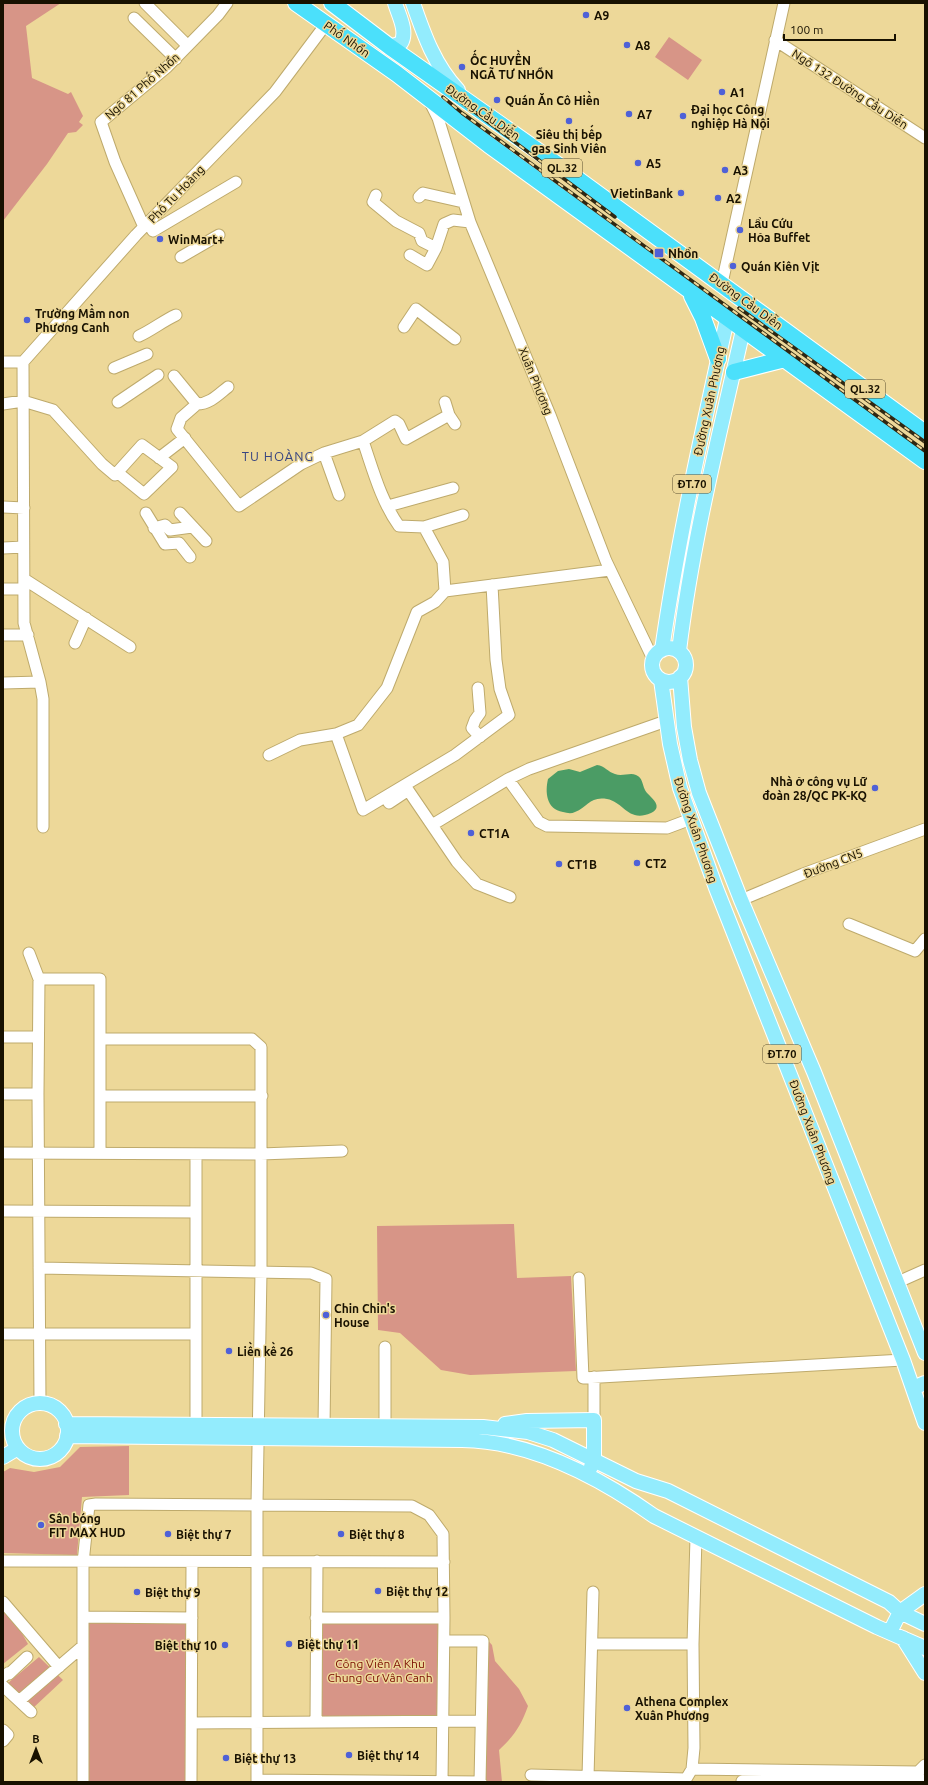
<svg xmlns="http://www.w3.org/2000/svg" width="928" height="1785" font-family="Ubuntu,sans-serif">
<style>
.green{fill:#d79587}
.water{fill:#4b9c65}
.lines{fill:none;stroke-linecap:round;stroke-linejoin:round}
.minor-casing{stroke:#beaa6c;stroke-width:13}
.major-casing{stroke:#fff;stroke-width:16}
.highway-casing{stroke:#fff;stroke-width:18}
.minor{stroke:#fff;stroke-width:11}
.major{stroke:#93ecfd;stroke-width:14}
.highway{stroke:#4be0fb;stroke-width:16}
.rail-casing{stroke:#302711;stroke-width:3.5}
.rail{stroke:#edd899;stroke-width:2;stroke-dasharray:6;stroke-linecap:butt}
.poi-dot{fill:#4f61d7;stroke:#edd899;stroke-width:1.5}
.labels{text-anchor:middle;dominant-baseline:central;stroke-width:3;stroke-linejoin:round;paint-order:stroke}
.shield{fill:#edd899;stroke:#584d2e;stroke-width:1}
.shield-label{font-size:11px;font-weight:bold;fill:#181100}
.poi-label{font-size:12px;font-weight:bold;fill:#181100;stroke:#edd899;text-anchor:start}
.street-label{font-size:12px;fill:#181100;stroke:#edd899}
.park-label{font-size:12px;fill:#7b0d00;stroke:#edd899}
.neighbourhood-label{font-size:13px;letter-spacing:1px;fill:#384580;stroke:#edd899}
</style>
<rect width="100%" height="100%" fill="#edd899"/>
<path class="green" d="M 3,3 L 61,3 L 26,26 L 32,78 L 68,94 L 71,92 L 83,116 L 79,122 L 83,125 L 76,132 L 68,133 L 47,164 L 3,221 Z
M 669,37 L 702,60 L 688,80 L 655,57 Z
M 514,1224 L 517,1278 L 571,1276 L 576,1371 L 470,1375 L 441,1370 L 400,1333 L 378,1330 L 377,1226 Z
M 129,1446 L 129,1495 L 82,1497 L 77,1555 L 3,1553 L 3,1472 L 10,1468 L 34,1472 L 60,1467 L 80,1447 Z
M 7,1607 L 28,1644 L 3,1664 L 3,1611 Z
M 83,1617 L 192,1618 L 191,1782 L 83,1782 Z
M 316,1618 L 444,1618 L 443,1721 L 316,1721 Z
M 483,1635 L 492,1645 L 495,1661 L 519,1689 L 528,1706 C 521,1726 514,1736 499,1750 L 502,1782 L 480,1782 Z
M 39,1657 L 63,1680 L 32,1709 L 8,1683 Z"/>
<path class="water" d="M 597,765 C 605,766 608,772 615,774 C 622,777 630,772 636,775 C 643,778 642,784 645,790 C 647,795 666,806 651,813 C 628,823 624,802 607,799 C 590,796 588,807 575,812 C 571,814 567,813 563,812 C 546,809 545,792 548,779 L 558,771 L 569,769 L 580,772 Z"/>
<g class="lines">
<g class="minor-casing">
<path id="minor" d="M 145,3 L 187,45
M 134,18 L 176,59
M 775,40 L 925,138
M 430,102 L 438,118 L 470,222 L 550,415 L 606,561 L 653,659
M 376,195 L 373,202 L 396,221 L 419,233 L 422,241 L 436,248
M 419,197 L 423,193 L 463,202
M 148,223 L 153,231 L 236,182
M 144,227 L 115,162 L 101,122 L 167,67 L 218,15 L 227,3
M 410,255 L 427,265 L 436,248 L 444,224 L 453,220 L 470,222
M 181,257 L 219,235
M 722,283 L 784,3
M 404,327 L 416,309 L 455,339
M 139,336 C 152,330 163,321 176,315
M 3,362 L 23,362
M 23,362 L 24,623 L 40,682 L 43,699 L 43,827
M 23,362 L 136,235 L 275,92 L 326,24
M 114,368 L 147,354
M 174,376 L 197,404
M 118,402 L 158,375
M 445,402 L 449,415
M 3,404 L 23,401 L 53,410 L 102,464 L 115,475 L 142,445 L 172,467 L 144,494 L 117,472
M 197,404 L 181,418 L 177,429 L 239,506 L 301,464 L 324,453 L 363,441 L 395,421 L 399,424 L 406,439 L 449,415 L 455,424
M 197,404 C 210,404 219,394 228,387
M 363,441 C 373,470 381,501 399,526 L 424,527 L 443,562 L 445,591
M 324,453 L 339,495
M 159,458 L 185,438
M 388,506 L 453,488
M 3,507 L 24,508
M 146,513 L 165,544 L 179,543 L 190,557
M 180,513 L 206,541
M 424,527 L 463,515
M 154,528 L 165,525 L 170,530 L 192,527
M 3,548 L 23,547
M 24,579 L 130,647
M 3,589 L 24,589
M 445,591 L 435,602 L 417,612 L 387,688 L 358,725 L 336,734 L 363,810 L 455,755 L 509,715 L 500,689 L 496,660 L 492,585
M 445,591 L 610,570
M 3,635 L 28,635
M 75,643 L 86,618
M 3,683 L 40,682
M 478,688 L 480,713 L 475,720 L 472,728 L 480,737
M 269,755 L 300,740 L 336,734
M 508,779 L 539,822 L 547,826 L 667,828 L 691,819
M 408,790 L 457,862 L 477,884 L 510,897
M 389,803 L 407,791
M 432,825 L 508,779 L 529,769 L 666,721
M 741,900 L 803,874 L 925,829
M 849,924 L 915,951 L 925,939
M 29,953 L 39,979 L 38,1094 L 40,1403
M 39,979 L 100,979 L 100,1153
M 3,1037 L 38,1037
M 101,1039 L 252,1039 L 261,1047 L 261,1272 L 257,1504 L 257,1782
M 3,1094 L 38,1094
M 100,1096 L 262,1096
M 3,1153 L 261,1154 L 342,1151
M 3,1211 L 195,1212
M 39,1268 L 311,1273 L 326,1279 L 324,1427
M 579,1278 L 583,1378 L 903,1360
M 898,1282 L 925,1270
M 3,1334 L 196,1334
M 594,1377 L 594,1420
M 196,1424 L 196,1154
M 385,1427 L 385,1347
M 3,1561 L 444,1562
M 3,1602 L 59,1667
M 83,1617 L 192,1618
M 316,1618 L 444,1618
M 444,1641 L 483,1641 L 480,1782
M 593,1644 L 693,1644
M 3,1677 L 8,1673 L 9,1674 L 27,1657
M 3,1686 L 31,1712
M 19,1701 L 83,1646
M 316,1721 L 317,1561
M 192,1723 L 481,1721
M 3,1730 L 8,1735 L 3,1741
M 692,1769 L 918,1772 L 925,1765
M 531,1775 L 686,1779 L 692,1769 L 694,1748 L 693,1644 L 696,1537
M 588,1777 L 593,1592
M 257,1780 L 481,1782
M 742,1781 L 925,1780
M 83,1782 L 83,1563 L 89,1505 L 96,1504 L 412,1506 L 429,1515 L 443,1534 L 444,1618 L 442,1782
M 191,1782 L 192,1562"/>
</g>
<g class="major-casing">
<path id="major" d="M 413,3 C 424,35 435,66 458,90
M 390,47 L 401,43 C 408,31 398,14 395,3
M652 665a17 17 0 1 1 34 0a17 17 0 1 1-34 0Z
M 662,650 C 678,538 703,428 727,319
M 679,651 C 692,543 719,436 743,330
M 680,677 L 684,727 L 690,760 L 699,793 L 741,900 L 814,1072 L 925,1353
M 661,680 L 670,744 L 680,788 L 716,888 L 903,1360 L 925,1423
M 913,1388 L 925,1383
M12 1431a28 28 0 1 1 56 0a28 28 0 1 1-56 0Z
M 66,1424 L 483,1427 L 528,1432 L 553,1440 L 636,1481 L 668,1491 L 889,1602 L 900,1612 L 925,1624
M 505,1424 L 527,1421 L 594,1420 L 594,1459 L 591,1467
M 67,1436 L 462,1440 C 531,1441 599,1477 654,1516 L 877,1627 L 925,1648
M 3,1457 L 18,1448
M 890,1632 L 900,1612 L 925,1594
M 903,1638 L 925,1673"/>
</g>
<g class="highway-casing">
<path id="highway" d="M 296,3 L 397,74 L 489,145 L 925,461
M 332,3 L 390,47 L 572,175 L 925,433
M 692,296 L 703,318 L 718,359
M 734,372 L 785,359"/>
</g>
<use href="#minor" class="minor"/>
<use href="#major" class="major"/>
<use href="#highway" class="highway"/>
<g class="rail-casing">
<path id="rail" d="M 452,95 L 615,217
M 443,97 L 462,113 L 925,451
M 739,308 L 925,442"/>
</g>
<use href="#rail" class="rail"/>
</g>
<g class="poi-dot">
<circle cx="586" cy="15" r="4"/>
<circle cx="627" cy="45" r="4"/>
<circle cx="462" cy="67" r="4"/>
<circle cx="722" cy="92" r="4"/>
<circle cx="497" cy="100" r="4"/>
<circle cx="629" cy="114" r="4"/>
<circle cx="683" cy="116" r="4"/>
<circle cx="569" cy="121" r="4"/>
<circle cx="638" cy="163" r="4"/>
<circle cx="725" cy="170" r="4"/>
<circle cx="681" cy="193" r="4"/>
<circle cx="718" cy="198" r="4"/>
<circle cx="740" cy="230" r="4"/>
<circle cx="160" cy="239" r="4"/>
<rect x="654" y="248" width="10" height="10" rx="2"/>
<circle cx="733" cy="266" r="4"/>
<circle cx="27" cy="320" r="4"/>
<circle cx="875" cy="788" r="4"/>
<circle cx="471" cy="833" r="4"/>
<circle cx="637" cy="863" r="4"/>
<circle cx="559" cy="864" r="4"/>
<circle cx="326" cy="1315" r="4"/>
<circle cx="229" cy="1351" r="4"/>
<circle cx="41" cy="1525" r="4"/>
<circle cx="168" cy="1534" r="4"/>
<circle cx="341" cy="1534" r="4"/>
<circle cx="378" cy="1591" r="4"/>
<circle cx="137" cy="1592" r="4"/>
<circle cx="289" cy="1644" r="4"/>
<circle cx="225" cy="1645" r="4"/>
<circle cx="627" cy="1708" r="4"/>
<circle cx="349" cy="1755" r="4"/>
<circle cx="226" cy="1758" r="4"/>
</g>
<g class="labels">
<g class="shield">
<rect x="542" y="159" width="40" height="18" rx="3"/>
<rect x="845" y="380" width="40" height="18" rx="3"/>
<rect x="673" y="475" width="38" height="18" rx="3"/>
<rect x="763" y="1045" width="38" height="18" rx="3"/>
</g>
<g class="shield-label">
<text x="562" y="168">QL.32</text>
<text x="865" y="389">QL.32</text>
<text x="692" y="484">ĐT.70</text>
<text x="782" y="1054">ĐT.70</text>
</g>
<g class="poi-label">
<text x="594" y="15">A9</text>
<text x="635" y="45">A8</text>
<text x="470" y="60">ỐC HUYỀN<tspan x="470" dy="14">NGÃ TƯ NHỔN</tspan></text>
<text x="730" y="92">A1</text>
<text x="505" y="100">Quán Ăn Cô Hiền</text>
<text x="691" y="109">Đại học Công<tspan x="691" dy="14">nghiệp Hà Nội</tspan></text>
<text x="637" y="114">A7</text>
<text x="569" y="134" text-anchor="middle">Siêu thị bếp<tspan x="569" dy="14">gas Sinh Viên</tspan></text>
<text x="646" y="163">A5</text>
<text x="733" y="170">A3</text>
<text x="673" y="193" text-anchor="end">VietinBank</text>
<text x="726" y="198">A2</text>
<text x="748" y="223">Lẩu Cứu<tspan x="748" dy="14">Hỏa Buffet</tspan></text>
<text x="168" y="239">WinMart+</text>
<text x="668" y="253">Nhổn</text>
<text x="741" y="266">Quán Kiên Vịt</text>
<text x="35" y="313">Trường Mầm non<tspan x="35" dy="14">Phương Canh</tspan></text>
<text x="867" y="781" text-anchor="end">Nhà ở công vụ Lữ<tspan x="867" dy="14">đoàn 28/QC PK-KQ</tspan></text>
<text x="479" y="833">CT1A</text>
<text x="645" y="863">CT2</text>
<text x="567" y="864">CT1B</text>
<text x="334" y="1308">Chin Chin's<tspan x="334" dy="14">House</tspan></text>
<text x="237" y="1351">Liền kề 26</text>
<text x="49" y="1518">Sân bóng<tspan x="49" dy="14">FIT MAX HUD</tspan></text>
<text x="176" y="1534">Biệt thự 7</text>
<text x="349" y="1534">Biệt thự 8</text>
<text x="386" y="1591">Biệt thự 12</text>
<text x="145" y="1592">Biệt thự 9</text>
<text x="297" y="1644">Biệt thự 11</text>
<text x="217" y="1645" text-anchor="end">Biệt thự 10</text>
<text x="635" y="1701">Athena Complex<tspan x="635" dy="14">Xuân Phương</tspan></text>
<text x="357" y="1755">Biệt thự 14</text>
<text x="234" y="1758">Biệt thự 13</text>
</g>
<g class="street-label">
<text transform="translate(347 39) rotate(35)">Phố Nhổn</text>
<text transform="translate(142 86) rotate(-41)">Ngõ 81 Phố Nhổn</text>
<text transform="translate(850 89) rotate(33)">Ngõ 132 Đường Cầu Diễn</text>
<text transform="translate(483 112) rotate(35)">Đường Cầu Diễn</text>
<text transform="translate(176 194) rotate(-46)">Phố Tu Hoàng</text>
<text transform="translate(746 301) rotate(36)">Đường Cầu Diễn</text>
<text transform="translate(536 381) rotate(68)">Xuân Phương</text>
<text transform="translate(709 401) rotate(-78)">Đường Xuân Phương</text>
<text transform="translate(696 830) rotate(71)">Đường Xuân Phương</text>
<text transform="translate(833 863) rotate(-21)">Đường CN5</text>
<text transform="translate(813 1132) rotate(69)">Đường Xuân Phương</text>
</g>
<g class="park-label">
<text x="380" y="1663">Công Viên A Khu<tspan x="380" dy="14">Chung Cư Vân Canh</tspan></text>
</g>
<g class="neighbourhood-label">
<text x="278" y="456">TU HOÀNG</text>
</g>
</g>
<rect width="928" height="1785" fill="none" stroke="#181100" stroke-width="8"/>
<g transform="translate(36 1749)" stroke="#edd899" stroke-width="3" paint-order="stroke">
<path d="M0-3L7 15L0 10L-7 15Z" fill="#181100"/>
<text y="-6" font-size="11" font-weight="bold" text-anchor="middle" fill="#181100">B</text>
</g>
<path d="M784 34v6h111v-6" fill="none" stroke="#181100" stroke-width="2"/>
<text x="790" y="34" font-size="12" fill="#181100" stroke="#edd899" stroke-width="3" paint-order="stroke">100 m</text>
</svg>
